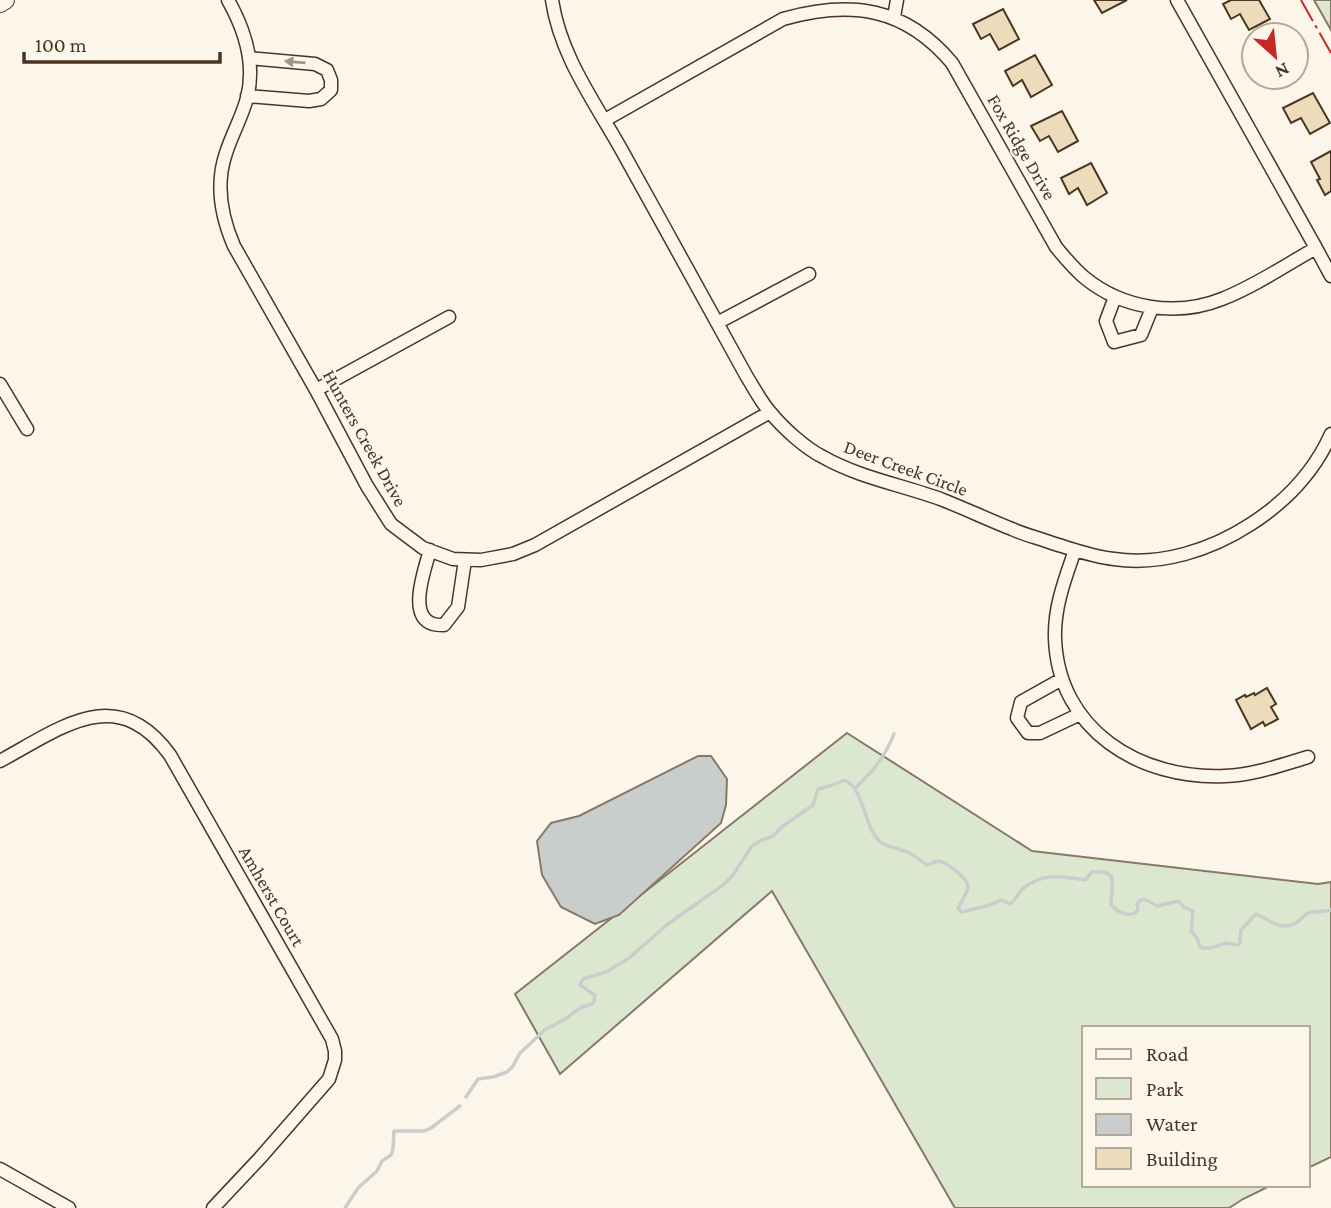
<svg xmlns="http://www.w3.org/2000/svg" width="1331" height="1208" font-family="'Crimson Pro',serif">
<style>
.green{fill:#dce7d0;stroke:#887966;stroke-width:2}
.water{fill:#c9cecd;stroke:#887966;stroke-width:2}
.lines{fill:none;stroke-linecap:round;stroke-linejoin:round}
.stream{stroke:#c9cecd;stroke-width:3.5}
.building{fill:#ecdcbc;stroke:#4a3520;stroke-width:2}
.street-casing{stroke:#4a3520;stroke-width:15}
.secondary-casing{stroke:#4a3520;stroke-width:20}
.street{stroke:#fbf6e9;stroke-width:12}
.secondary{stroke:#fbf6e9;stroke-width:18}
.power{stroke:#c62828;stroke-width:2;stroke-dasharray:24 5 3.5 5;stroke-linecap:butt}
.oneway{fill:#a29684}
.labels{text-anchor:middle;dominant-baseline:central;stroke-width:5;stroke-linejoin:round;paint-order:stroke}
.street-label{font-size:19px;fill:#4a3520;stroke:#fbf6e9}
</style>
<rect width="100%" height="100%" fill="#fbf6e9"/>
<path class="green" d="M 1314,0 L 1331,0 L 1331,30 Z
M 847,733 L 1032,851 L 1318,884 L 1331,882 L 1331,1157 L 1308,1168 L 1308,1028 L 1084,1028 L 1084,1185 L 1272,1185 L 1243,1199 L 1229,1208 L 955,1208 L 772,891 L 560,1074 L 515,994 Z"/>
<path class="water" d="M 698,756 L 711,756 L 727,779 L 726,805 L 721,823 L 619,915 L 595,924 L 561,907 L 542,875 L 537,841 L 551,823 L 579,816 Z"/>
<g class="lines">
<path class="stream" d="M 855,788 C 872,773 886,755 894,734
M 466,1097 L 478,1079 L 493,1077 L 507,1072 L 513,1066 L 520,1053 L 546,1029 L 564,1020 L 580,1008 L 592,1004 L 594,1001 L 595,995 L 580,985 L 583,979 L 606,972 L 629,958 L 668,924 L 723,885 L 733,875 L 752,846 L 760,841 L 773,836 L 783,826 L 813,805 L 818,789 L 830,786 L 845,780 C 865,791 863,824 879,841 C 886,848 900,848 909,853 C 916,856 921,861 927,865 C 931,864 934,862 938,861 C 946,861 967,878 968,886 C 968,893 961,902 958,908 L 962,912 L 990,905 L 1001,900 L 1010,904 C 1017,899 1018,892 1025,887 C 1043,872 1064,877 1085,880 L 1092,872 C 1121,869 1111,886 1111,904 C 1116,912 1131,919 1138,910 L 1137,904 C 1144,894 1149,903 1157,906 L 1179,901 L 1184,907 L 1193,911 L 1191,931 L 1197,938 L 1200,947 L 1204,948 L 1211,948 L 1225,943 L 1238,945 L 1240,942 L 1241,930 L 1256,914 C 1268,919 1280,931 1294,924 C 1299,922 1303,916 1308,913 C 1314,911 1324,912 1331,910
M 345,1208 L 358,1188 L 377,1171 L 382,1161 L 391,1155 L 393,1149 L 394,1131 L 424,1131 L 431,1128 L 460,1106"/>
</g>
<path class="building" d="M 1094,0 L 1127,0 L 1102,13 Z
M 1231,0 L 1259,0 L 1270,19 L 1249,30 L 1240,14 L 1231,19 L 1223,4 Z
M 1003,9 L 1019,39 L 999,50 L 990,34 L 981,39 L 973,24 Z
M 1035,55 L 1052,85 L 1031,97 L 1022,80 L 1013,86 L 1005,71 Z
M 1313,93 L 1330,123 L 1310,134 L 1301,118 L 1291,123 L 1283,108 Z
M 1062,111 L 1078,141 L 1058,152 L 1049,136 L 1040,141 L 1031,126 Z
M 1331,151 L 1331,191 L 1325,195 L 1317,180 L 1320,179 L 1311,162 Z
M 1091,163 L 1107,193 L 1087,205 L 1078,188 L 1069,194 L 1061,178 Z
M 1267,688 L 1276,704 L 1271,707 L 1278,719 L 1265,726 L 1263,722 L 1251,729 L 1236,700 L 1245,695 L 1246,697 L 1254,693 L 1255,695 Z"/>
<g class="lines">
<g class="street-casing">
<path id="street" d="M 228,0 C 245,30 256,63 247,98 C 242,117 232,134 226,153 C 215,185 221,216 234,246 L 316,390 L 367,486 L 391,524 L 423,548 L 453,559 L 481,560 L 513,554 L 535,545 L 770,412
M 552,0 C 560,55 594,101 621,149 C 663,225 705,300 747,377 C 754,388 761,402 770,412 C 783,428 805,448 823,457 C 860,478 903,485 943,500 C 966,509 989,520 1012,529 C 1025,535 1039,538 1052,543 C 1072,549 1093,557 1114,559 C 1161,566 1211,550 1251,524 C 1285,502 1314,472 1331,434
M 1177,0 L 1316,248 L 1331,276
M 894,17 L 897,0
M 247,96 L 309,101 L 321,99 L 331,90 L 331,80 L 327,70 L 315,64 L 249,58
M 605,120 L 783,19 C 851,0 905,7 952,63 L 1056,247 C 1065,258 1074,269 1085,278 C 1123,309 1177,317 1222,299 C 1255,286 1286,265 1316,248
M 1115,297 L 1106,321 L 1114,342 L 1141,335 L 1152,308
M 717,323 L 809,274
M 0,384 L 27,429
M 316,390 L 449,317
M 430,550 C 425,569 407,616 433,624 C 436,625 440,625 444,625 L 458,607 L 465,560
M 1075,550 C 1065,579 1054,607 1055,638 C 1058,730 1140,780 1225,776 C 1254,775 1281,765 1308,757
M 1062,679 L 1021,702 L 1017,718 L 1028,733 L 1040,733 L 1080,714
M 0,761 C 61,728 117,682 170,755 L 332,1039 L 335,1051 L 335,1060 L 329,1079 L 260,1158 L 213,1208
M 0,1169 L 69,1208"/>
</g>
<g class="secondary-casing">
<path id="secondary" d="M 0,3 L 5,0"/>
</g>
<use href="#street" class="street"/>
<use href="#secondary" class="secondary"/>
<path class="power" d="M 1301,0 L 1331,53"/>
</g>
<defs><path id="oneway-solid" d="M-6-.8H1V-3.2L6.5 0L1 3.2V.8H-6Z" transform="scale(1.75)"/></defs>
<use class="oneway" href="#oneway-solid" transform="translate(295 62) rotate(-175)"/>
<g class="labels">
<g class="street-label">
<text transform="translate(1022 147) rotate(60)">Fox Ridge Drive</text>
<text transform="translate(365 438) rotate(61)">Hunters Creek Drive</text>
<text transform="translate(906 468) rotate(20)">Deer Creek Circle</text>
<text transform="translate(272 896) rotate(60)">Amherst Court</text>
</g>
</g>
<rect x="1082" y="1026" width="228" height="161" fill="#fbf6e9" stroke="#b4a999" stroke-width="2"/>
<rect x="1096" y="1049" width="35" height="10" fill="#fbf6e9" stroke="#b4a999" stroke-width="2"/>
<text x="1146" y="1061" font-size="21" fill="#4a3520">Road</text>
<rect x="1096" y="1078" width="35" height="21" fill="#dce7d0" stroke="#b4a999" stroke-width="2"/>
<text x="1146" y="1096" font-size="21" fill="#4a3520">Park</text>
<rect x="1096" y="1114" width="35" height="21" fill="#c9cecd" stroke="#b4a999" stroke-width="2"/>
<text x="1146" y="1131" font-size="21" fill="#4a3520">Water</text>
<rect x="1096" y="1148" width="35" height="21" fill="#ecdcbc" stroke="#b4a999" stroke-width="2"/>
<text x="1146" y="1166" font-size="21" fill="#4a3520">Building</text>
<g transform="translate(1275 56) rotate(153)"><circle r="33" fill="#fbf6e9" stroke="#b4a999" stroke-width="2"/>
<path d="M0-5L12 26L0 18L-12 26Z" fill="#c62828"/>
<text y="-10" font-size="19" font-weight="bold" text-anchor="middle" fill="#4a3520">N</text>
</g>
<path d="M24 52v10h196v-10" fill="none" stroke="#4a3520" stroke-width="3.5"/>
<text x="35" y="52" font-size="21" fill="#4a3520" stroke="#fbf6e9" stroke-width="5" paint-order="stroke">100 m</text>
</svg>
